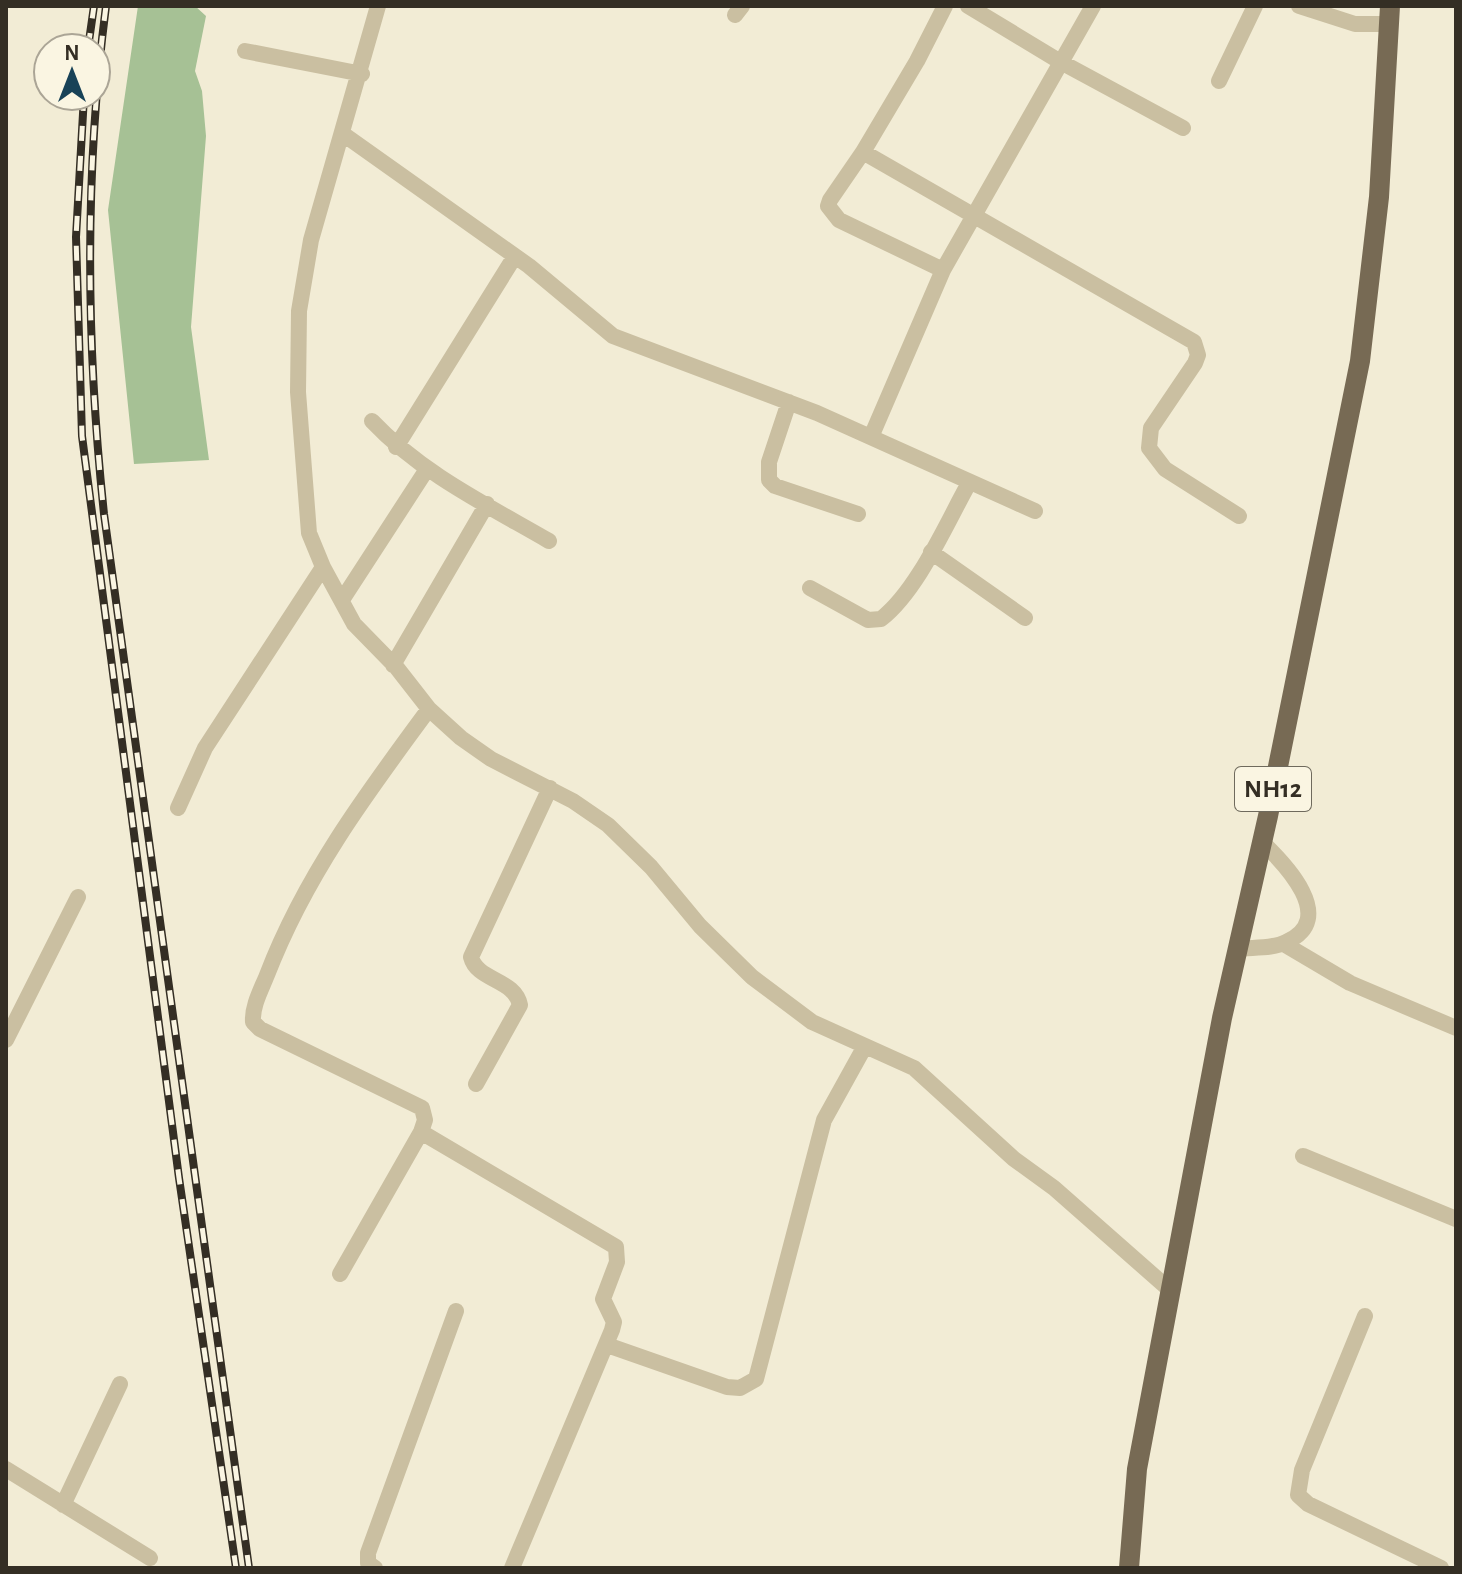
<svg xmlns="http://www.w3.org/2000/svg" width="1462" height="1574" font-family="'Alegreya Sans',sans-serif">
<style>
.green{fill:#a6c195}
.lines{fill:none;stroke-linecap:round;stroke-linejoin:round}
.minor{stroke:#cabfa1;stroke-width:16}
.major{stroke:#776a54;stroke-width:20}
.rail-casing{stroke:#342e24;stroke-width:8}
.rail{stroke:#faf5e2;stroke-width:5;stroke-dasharray:15;stroke-linecap:butt}
.labels{text-anchor:middle;dominant-baseline:central;stroke-width:8;stroke-linejoin:round;paint-order:stroke}
.shield{fill:#faf5e2;stroke:#6f6a5d;stroke-width:2}
.shield-label{font-size:26px;font-weight:bold;fill:#342e24}
</style>
<rect width="100%" height="100%" fill="#f2ecd5"/>
<path class="green" d="M 138,6 L 195,6 L 206,16 L 195,71 L 202,91 L 206,136 L 191,327 L 209,460 L 134,464 L 108,210 Z"/>
<g class="lines">
<path class="minor" d="M 378,6 L 311,240 L 299,311 L 298,392 L 309,533 L 323,567 L 354,624 L 397,668 L 429,709 L 461,738 L 491,759 L 573,801 L 608,825 L 651,867 L 700,926 L 752,977 L 812,1022 L 914,1068 L 1014,1159 L 1054,1188 L 1171,1291
M 945,6 L 917,61 L 863,152 L 1194,342 L 1198,355 L 1195,363 L 1151,428 L 1149,448 L 1165,469 L 1239,516
M 968,6 L 1059,61 L 1183,128
M 1299,6 L 1355,24 L 1389,24
M 735,15 L 742,6
M 245,51 L 362,74
M 1219,81 L 1255,6
M 343,134 L 529,266 L 613,336 L 817,413 L 1035,511
M 863,152 L 830,200 L 828,206 L 839,220 L 943,270 L 1093,6
M 789,402 L 769,462 L 769,480 L 775,486 L 858,514
M 372,421 C 421,473 487,505 549,541
M 871,437 L 943,270
M 396,447 L 515,256
M 931,552 L 1025,618
M 810,588 L 868,620 L 881,619 C 918,590 946,524 969,483
M 342,600 L 427,469
M 393,665 L 487,504
M 429,709 C 366,794 305,876 267,975 C 261,990 252,1006 253,1022 L 260,1029 L 422,1108 L 425,1120 L 421,1132 L 616,1247 L 617,1262 L 603,1299 L 614,1322 L 612,1330 L 512,1568
M 178,808 L 205,748 L 323,567
M 1284,944 L 1350,983 L 1456,1028
M 1237,949 C 1252,947 1273,949 1286,942 C 1339,919 1284,863 1262,842
M 6,1040 L 78,897
M 476,1084 L 520,1005 C 515,979 477,981 471,957 L 550,788
M 1303,1156 L 1456,1219
M 340,1274 L 421,1132
M 1365,1316 L 1302,1470 L 1298,1495 L 1308,1504 L 1441,1568
M 607,1345 L 727,1387 L 740,1388 L 756,1379 L 824,1120 L 865,1046
M 6,1469 L 150,1558
M 63,1505 L 120,1384
M 375,1568 L 368,1563 L 368,1553 L 456,1311"/>
<path class="major" d="M 1129,1568 L 1137,1469 L 1222,1018 L 1268,816 L 1360,361 L 1379,197 L 1390,6"/>
<g class="rail-casing">
<path id="rail" d="M 106,6 C 84,176 86,344 104,514 L 249,1568
M 88,48 L 94,6
M 84,96 L 76,237 L 82,436 L 179,1178 L 236,1568"/>
</g>
<use href="#rail" class="rail"/>
</g>
<g class="labels">
<rect class="shield" x="1235" y="767" width="76" height="44" rx="6"/>
<g class="shield-label">
<text x="1273" y="789">NH12</text>
</g>
</g>
<rect width="1462" height="1574" fill="none" stroke="#342e24" stroke-width="16"/>
<g transform="translate(72 72)"><circle r="38" fill="#faf5e2" stroke="#aba596" stroke-width="2"/>
<path d="M0-6L14 30L0 20L-14 30Z" fill="#184257"/>
<text y="-12" font-size="22" font-weight="bold" text-anchor="middle" fill="#342e24">N</text>
</g>
</svg>
